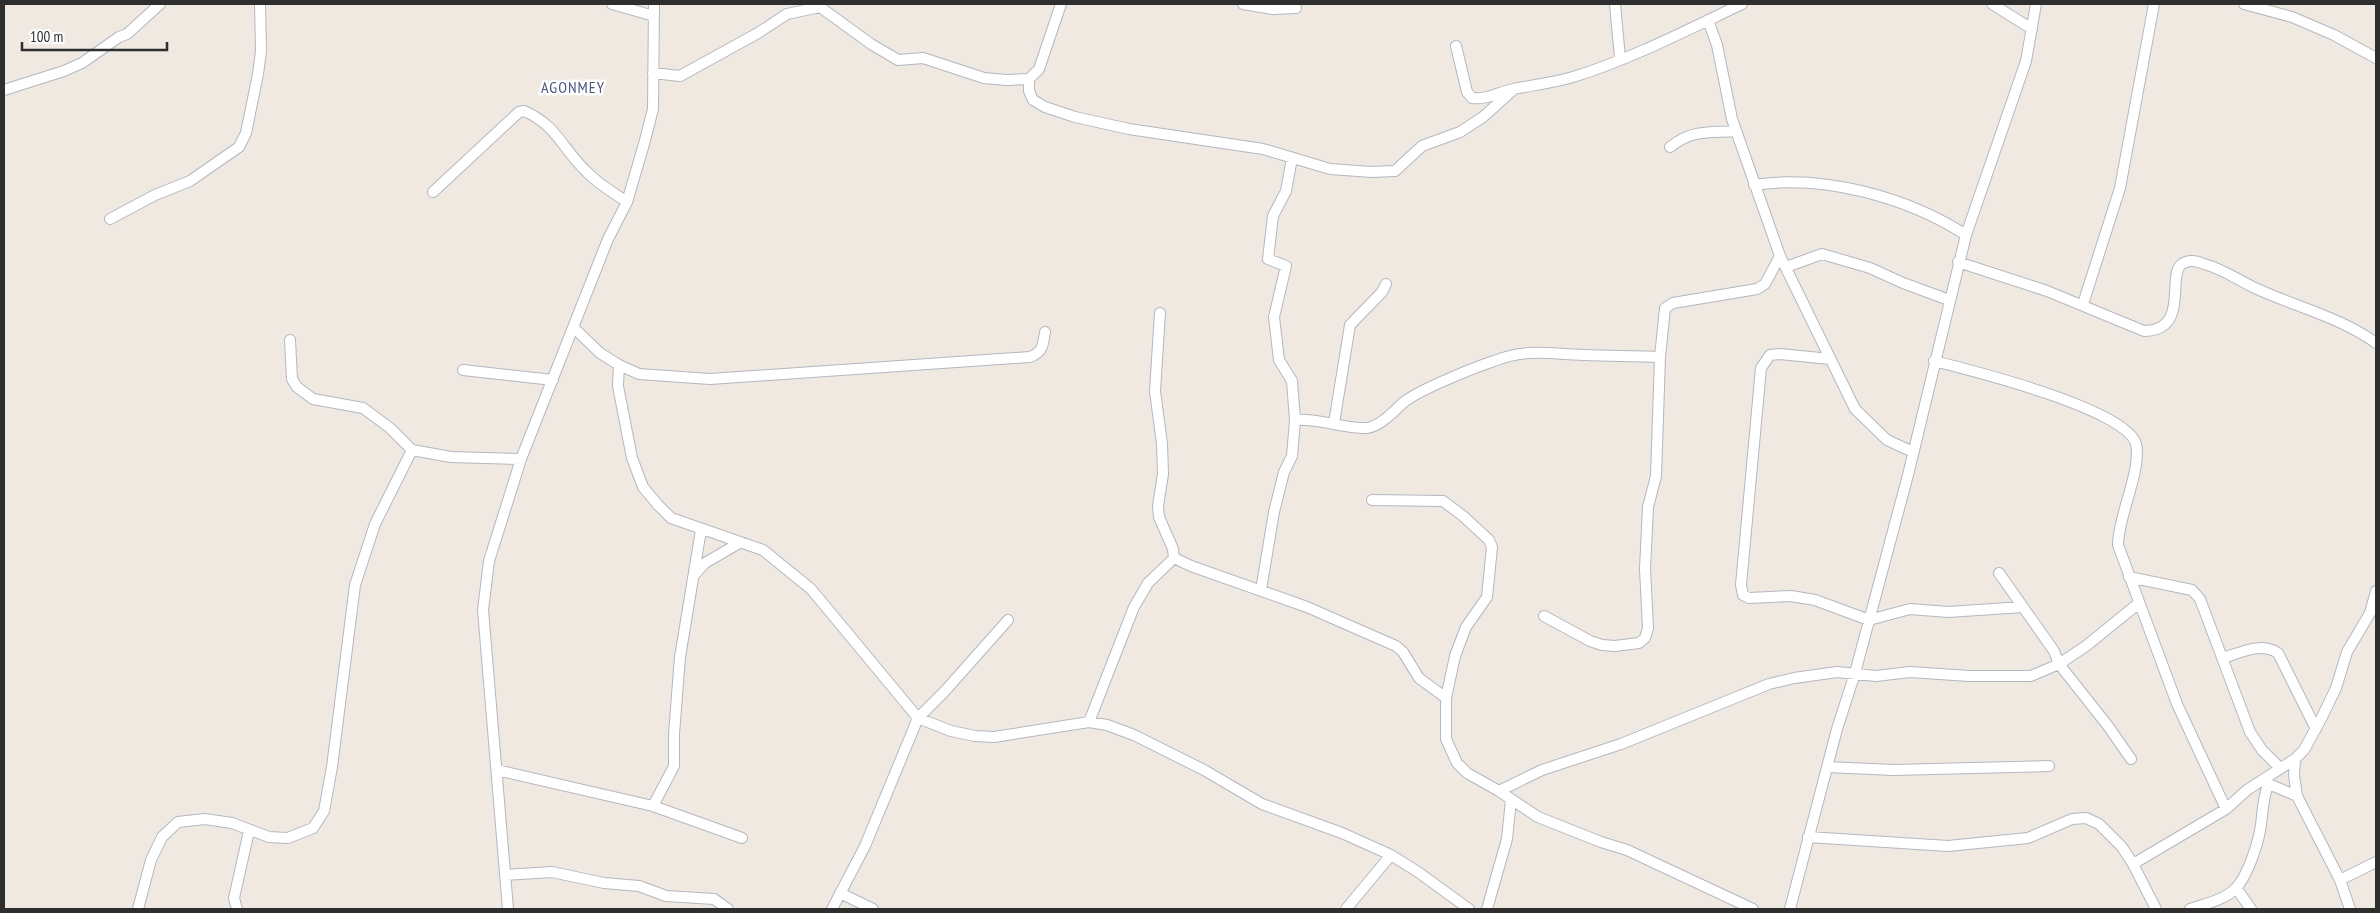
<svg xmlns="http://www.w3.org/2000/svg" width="2380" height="913" font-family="'PT Sans Narrow',sans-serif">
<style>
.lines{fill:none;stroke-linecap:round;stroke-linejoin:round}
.street-casing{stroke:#b4b7c1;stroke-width:12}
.street{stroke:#fff;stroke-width:10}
.labels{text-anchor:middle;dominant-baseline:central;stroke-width:5;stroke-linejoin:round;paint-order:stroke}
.quarter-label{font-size:16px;letter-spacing:1px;fill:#4d5680;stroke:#fff}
</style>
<rect width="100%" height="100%" fill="#efe9e1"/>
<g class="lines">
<g class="street-casing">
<path id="street" d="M 612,4 L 654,16
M 1243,4 L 1273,9 L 1296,8
M 1615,4 L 1620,58
M 1992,4 L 2032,29
M 2244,4 L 2292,17 L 2334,35 L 2376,58
M 1708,20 L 1717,45 L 1732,119 L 1780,256 L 1855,409 L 1887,440 L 1913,452
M 1456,46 L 1467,92 L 1472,98 C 1487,100 1499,92 1513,89 C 1533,85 1553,83 1573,77 C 1629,60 1689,29 1742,4
M 653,73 L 680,76 L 758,33 L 787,14 L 820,7 L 871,44 L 898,60 L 923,58 L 984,78 L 1007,80 L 1029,79 L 1039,69 L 1061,4
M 1029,79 L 1029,91 L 1033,100 L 1045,107 L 1075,117 L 1129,129 L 1263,149 L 1330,169 L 1372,172 L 1395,171 L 1422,146 L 1460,132 L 1483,117 L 1514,89
M 4,90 L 64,71 L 82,63 L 119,37 L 127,34 L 160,4
M 1670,147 C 1693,129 1709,133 1736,131
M 1292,158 L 1286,191 L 1273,216 L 1268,259 L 1286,266 L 1274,317 L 1279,360 L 1292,381 L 1295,420
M 1754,185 C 1823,174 1907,197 1966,235
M 433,192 L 519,112 L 524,111 C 557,125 563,150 587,172 C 598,184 614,193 627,202
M 110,219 L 155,195 L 190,181 L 239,147 L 246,133 L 258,74 L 261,51 L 260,4
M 1958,262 L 2047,291 L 2144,331 C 2191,330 2166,274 2182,264 C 2189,259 2197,261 2204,264 C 2223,269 2238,280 2255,288 C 2296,307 2340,317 2376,343
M 1786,267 L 1822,254 L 1870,268 L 1903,283 L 1949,300
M 2083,304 L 2120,188 L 2154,4
M 1160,313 L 1155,391 L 1162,444 L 1163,474 L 1158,506 L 1159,517 L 1173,549 L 1174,558
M 574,328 L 600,353 L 619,365 L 618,386 L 632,458 L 643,487 L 658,505 L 671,518 L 763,550 L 811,589 L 918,718 L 951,731 L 975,736 L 994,737 L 1089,722 L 1107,725 L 1134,735 L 1204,770 L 1262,804 L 1342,833 L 1391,855 L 1418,872 L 1469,909
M 290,340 L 292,379 L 297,387 L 313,399 L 363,408 L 390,428 L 412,450 L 451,457 L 521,459
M 1830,359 L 1780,354 L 1770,355 L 1761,368 L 1741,585 L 1743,595 L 1749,598 L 1791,596 L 1815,600 L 1869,620 L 1910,609 L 1948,612 L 2023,607
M 1934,361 C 1970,370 2127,409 2136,444 C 2142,470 2118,516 2118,545 L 2177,704 L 2226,809
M 619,365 L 639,374 L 710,379 L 1030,357 C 1043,352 1043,345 1045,332
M 463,370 L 553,380
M 1334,423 L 1350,325 L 1382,292 L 1386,284
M 1372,500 L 1443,501 L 1463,516 L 1489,540 L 1492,547 L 1487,597 L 1466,627 L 1455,656 L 1446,698 L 1446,739 L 1457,763 L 1467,773 L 1499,791 L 1538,817 L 1601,842 L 1627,850 L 1753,909
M 1999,573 L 2054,651 L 2059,664 L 2086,646 L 2139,603
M 694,575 L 705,563 L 741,542
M 2129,577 L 2192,590 L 2200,599 L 2250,732 L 2262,750 L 2280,768
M 1261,590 L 1274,512 L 1284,472 L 1292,456 L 1295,420 C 1319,418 1345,429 1367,428 C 1381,426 1394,411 1404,402 C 1421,389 1473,368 1494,361 C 1529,348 1548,354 1584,355 C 1609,356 1635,356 1660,357
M 1544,616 L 1590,641 L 1602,645 L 1615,646 L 1639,643 L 1645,638 L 1648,628 L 1645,569 L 1648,507 L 1656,476 L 1660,357 L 1665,308 L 1673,303 L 1757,289 L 1765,284 L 1780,256
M 2223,658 C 2242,652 2261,642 2278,653 L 2316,729
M 1089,722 L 1134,607 L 1148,583 L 1174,558 L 1191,566 L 1307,607 L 1396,646 L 1403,652 L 1419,678 L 1446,698
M 2295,759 L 2294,775 L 2297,796 L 2340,880 L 2376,862
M 1827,767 L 1894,770 L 2049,766
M 497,770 L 653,806 L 742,838
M 2264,782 L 2297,796
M 1499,791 L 1542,770 L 1621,744 L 1769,684 L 1794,678 L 1837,672 L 1876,676 L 1910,672 L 1969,676 L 2031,676 L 2059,664 L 2108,726 L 2131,759
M 653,806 L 674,766 L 674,734 L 680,657 L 701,530
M 1808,837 L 1948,846 L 2028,838 L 2072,819 L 2086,818 L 2099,824 L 2122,847 L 2133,864
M 505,875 L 552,872 L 604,883 L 639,886 L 666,896 L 714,899 L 728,909
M 2340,880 L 2350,909
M 2236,888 L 2251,909
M 840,893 L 873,909
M 138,909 L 151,860 L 162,837 L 178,822 L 205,819 L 232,823 L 269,837 L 288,838 L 313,828 L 324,811 L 332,767 L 355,585 L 375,524 L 412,450
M 237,909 L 234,898 L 249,831
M 508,909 L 483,610 L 489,561 L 521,459 L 608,239 L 627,202 L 644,144 L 653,109 L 654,4
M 832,909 L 865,846 L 918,718 L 945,691 L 1008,620
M 1346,909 L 1391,855
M 1487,909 L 1507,839 L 1511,800
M 1790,909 L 1837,729 L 1855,673 L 1908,475 L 1966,235 L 2026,61 L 2036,4
M 2156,909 L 2133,864 L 2226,809 L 2247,790 L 2295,759 L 2304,750 L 2322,717 L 2336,688 L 2347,652 L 2370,613 L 2376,591
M 2190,909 C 2204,904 2225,900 2236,888 C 2247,877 2257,846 2260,831 C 2263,815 2262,800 2268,785"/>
</g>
<use href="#street" class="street"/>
</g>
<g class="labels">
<g class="quarter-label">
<text x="573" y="87">AGONMEY</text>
</g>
</g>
<rect width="2380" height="913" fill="none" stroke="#2e2e2e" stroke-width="10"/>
<path d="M22 42v8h145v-8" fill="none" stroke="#2e2e2e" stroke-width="2.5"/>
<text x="30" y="42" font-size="15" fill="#2e2e2e" stroke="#ffffff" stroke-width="4" paint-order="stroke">100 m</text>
</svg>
